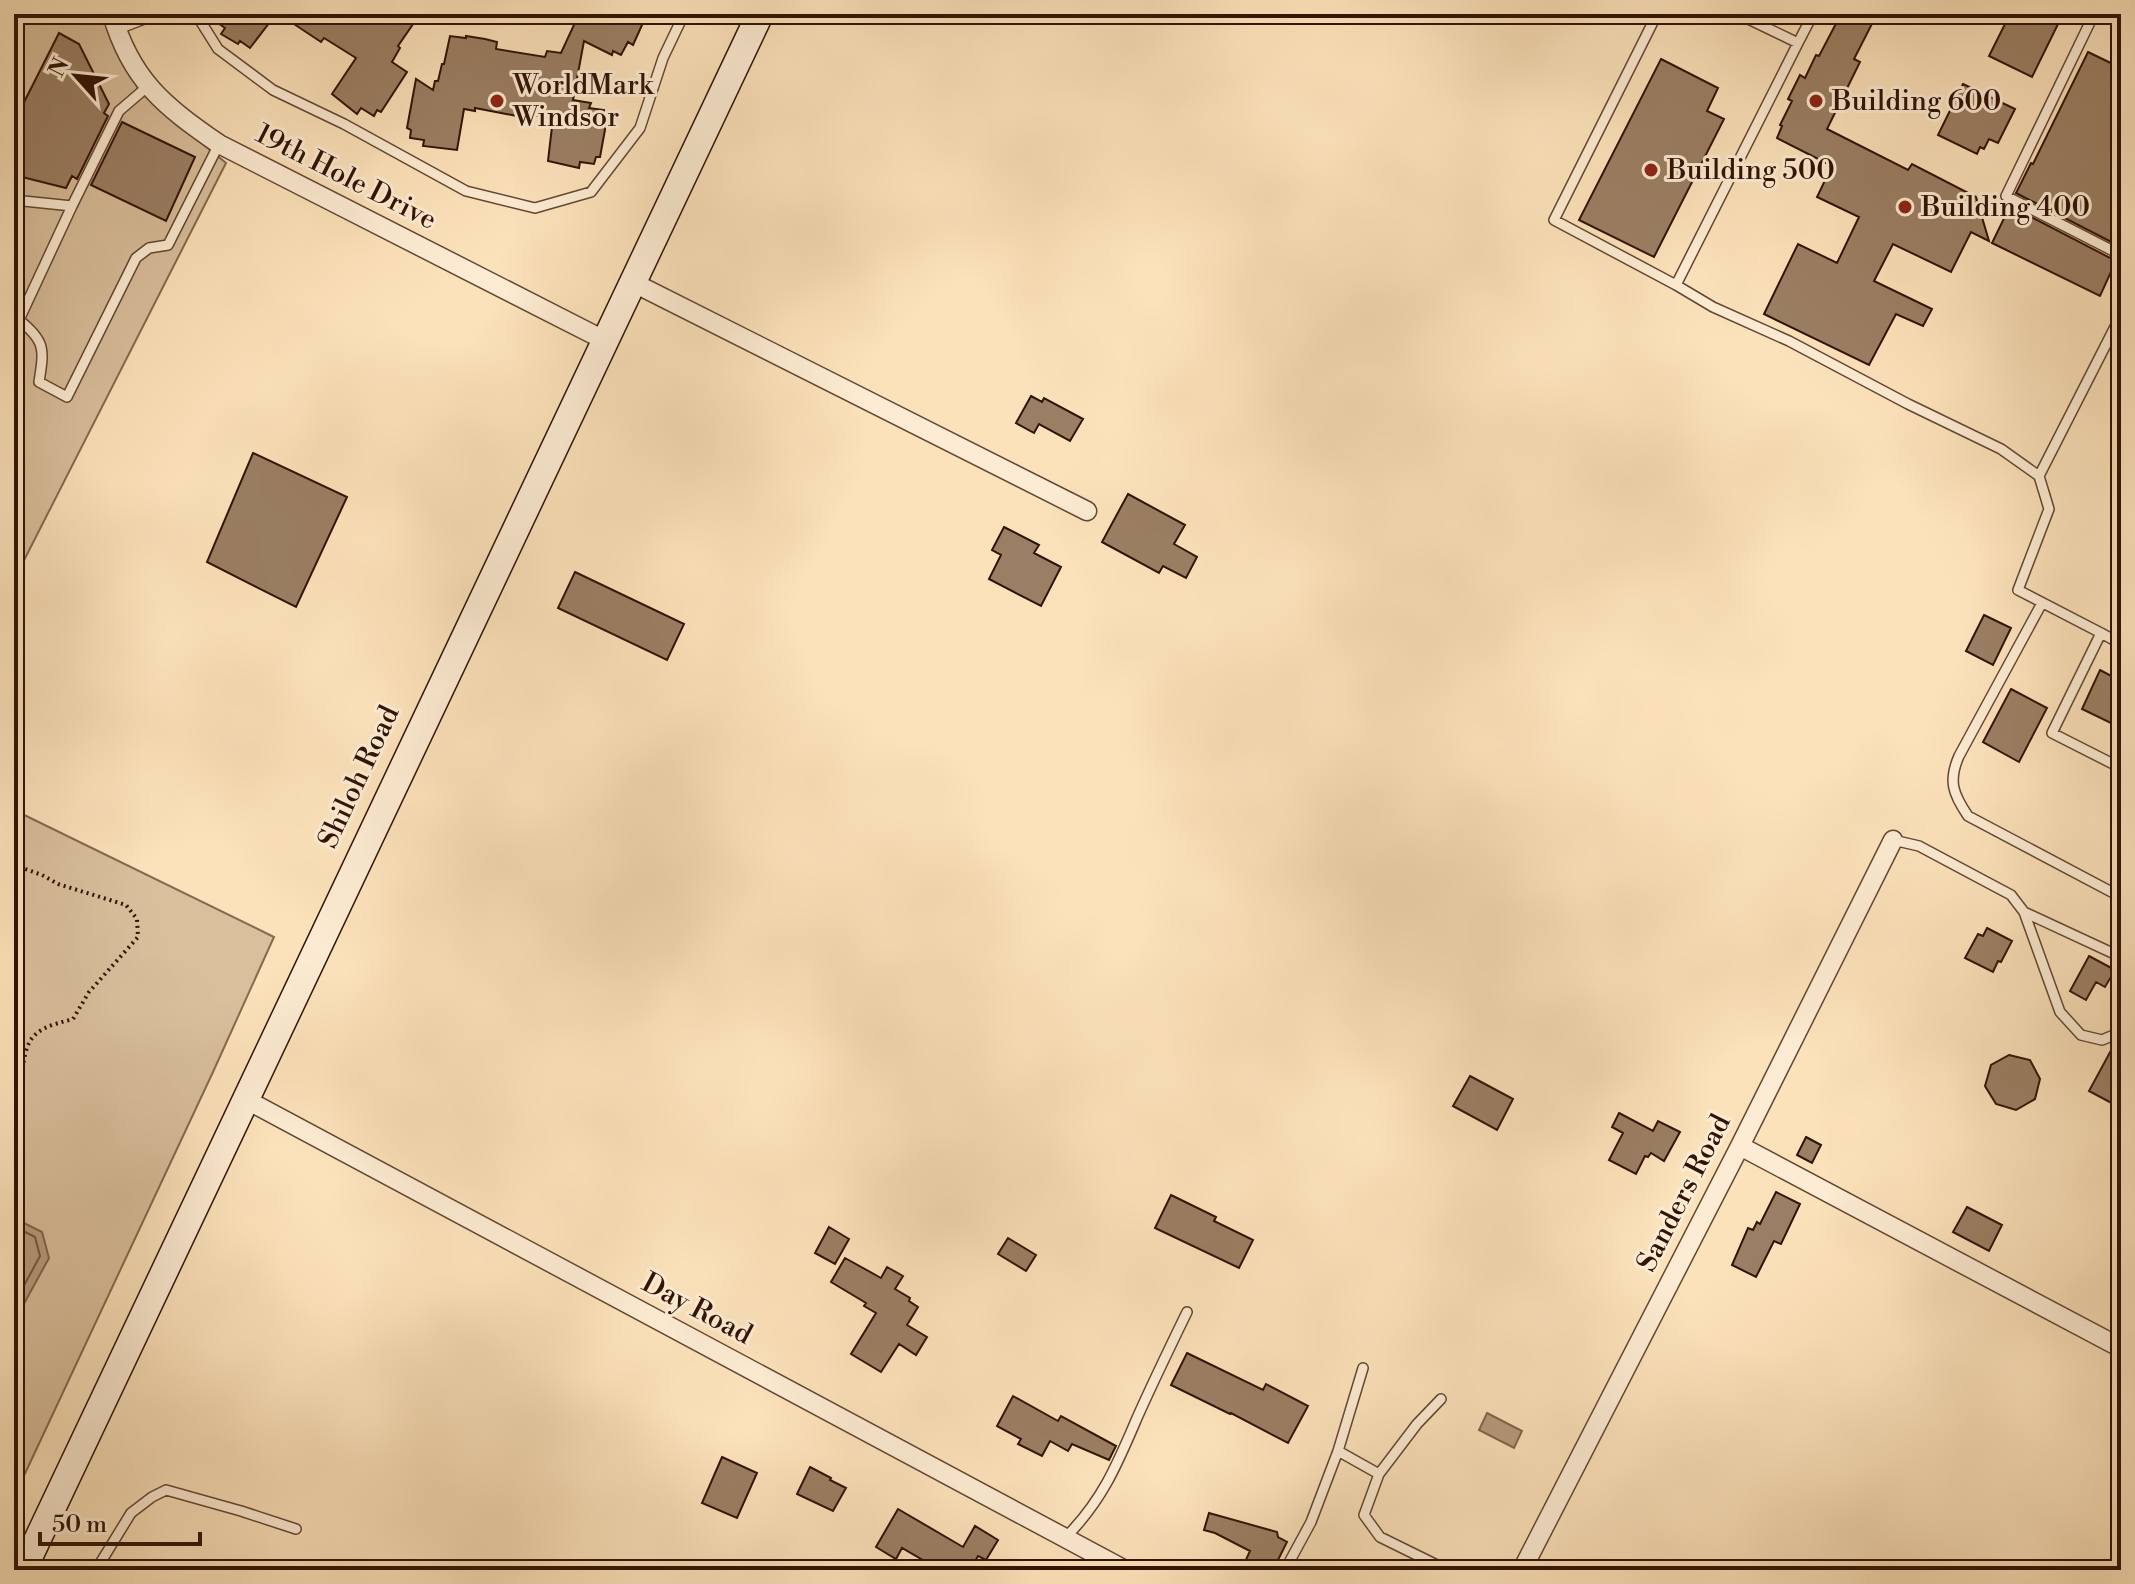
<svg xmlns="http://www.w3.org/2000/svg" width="2135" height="1584" font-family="'Libre Bodoni',serif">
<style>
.green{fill:#d9bf9c;stroke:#856950;stroke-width:2}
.water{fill:#b79c7d;stroke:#81654d;stroke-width:2}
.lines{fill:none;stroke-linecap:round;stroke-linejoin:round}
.shore{stroke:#745841;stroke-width:2}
.building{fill:#9b7f64;stroke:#311305;stroke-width:2}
.lane-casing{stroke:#644732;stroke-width:12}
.street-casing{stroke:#644732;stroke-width:21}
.secondary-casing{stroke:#311305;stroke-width:29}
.path{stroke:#311305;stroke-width:4;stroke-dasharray:2 4;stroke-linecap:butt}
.lane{stroke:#fdecd3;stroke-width:9}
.street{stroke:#fdecd3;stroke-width:18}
.secondary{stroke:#fdecd3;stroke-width:26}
.poi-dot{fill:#8f2418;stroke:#fdecd3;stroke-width:3}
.labels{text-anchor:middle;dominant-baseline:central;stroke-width:6;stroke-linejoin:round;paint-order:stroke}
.poi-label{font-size:28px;fill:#311305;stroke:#fdecd3;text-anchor:start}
.street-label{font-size:28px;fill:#311305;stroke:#fdecd3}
</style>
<rect width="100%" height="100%" fill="#fce2bb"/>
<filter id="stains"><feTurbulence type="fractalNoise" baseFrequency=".0025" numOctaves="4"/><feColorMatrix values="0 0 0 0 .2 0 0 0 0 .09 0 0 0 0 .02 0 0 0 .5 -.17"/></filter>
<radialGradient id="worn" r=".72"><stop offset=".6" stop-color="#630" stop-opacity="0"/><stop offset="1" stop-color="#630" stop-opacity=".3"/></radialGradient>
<path class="green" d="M 14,14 L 101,14 L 140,92 L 226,163 L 14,580 Z
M 14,810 L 274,937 L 213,1072 L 14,1497 Z"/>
<path class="water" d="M 14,1222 L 22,1222 L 42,1232 L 49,1258 L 14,1322 Z
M 1487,1413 L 1522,1431 L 1514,1448 L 1479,1430 Z"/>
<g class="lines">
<path class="shore" d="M 14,1230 L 21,1230 L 35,1237 L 40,1256 L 14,1304"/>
</g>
<path class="building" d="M 205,14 L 276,14 L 250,48 L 240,41 L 238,44 L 221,34 L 225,28 Z
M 279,14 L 420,14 L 398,46 L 400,48 L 392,62 L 407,72 L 381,112 L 377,110 L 374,116 L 361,108 L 357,114 L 332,94 L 356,58 L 324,38 L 321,42 Z
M 579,14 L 647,14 L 633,45 L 628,42 L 621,55 L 613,51 L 612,55 L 584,41 L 573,100 L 591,103 L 589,108 L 604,110 L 603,118 L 607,119 L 600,157 L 596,157 L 594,164 L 580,162 L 579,168 L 548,161 L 553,118 L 522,114 L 522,117 L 475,108 L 475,111 L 464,109 L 457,150 L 423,146 L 424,140 L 410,138 L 411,130 L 407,128 L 416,79 L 433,90 L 435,81 L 438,81 L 442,64 L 444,64 L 450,36 L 466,38 L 466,36 L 485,39 L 497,42 L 496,49 L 545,57 L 547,51 L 561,53 Z
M 1841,14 L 1877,14 L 1854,59 L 1860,62 L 1827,129 L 1908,170 L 1912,164 L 1976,197 L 1989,241 L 1971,232 L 1951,272 L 1893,244 L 1874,281 L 1932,309 L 1923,326 L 1896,314 L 1869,365 L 1764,314 L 1798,244 L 1837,263 L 1859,217 L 1817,197 L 1832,166 L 1777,138 L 1782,126 L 1780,125 L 1792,101 L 1788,99 L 1800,75 L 1805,78 L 1816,55 L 1819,56 Z
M 2010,14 L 2063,14 L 2032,77 L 1989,56 Z
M 59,33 L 79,44 L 109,104 L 104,113 L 108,116 L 77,179 L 72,176 L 66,188 L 14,175 L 14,122 Z
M 2088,52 L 2121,68 L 2121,247 L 2016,193 L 2031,163 L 2033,164 Z
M 1661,59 L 1718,88 L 1707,111 L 1724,119 L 1654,257 L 1579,220 Z
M 1963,84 L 2015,109 L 1998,143 L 1989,139 L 1984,149 L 1980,147 L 1977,154 L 1938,135 Z
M 122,122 L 195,157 L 166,221 L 91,185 Z
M 2010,206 L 2116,261 L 2100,296 L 1992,243 Z
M 1031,396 L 1042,402 L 1044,398 L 1083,419 L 1070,441 L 1039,424 L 1034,433 L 1016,423 Z
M 253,453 L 347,497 L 296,607 L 207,562 Z
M 1128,494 L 1185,525 L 1174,544 L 1197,557 L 1186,578 L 1163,566 L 1159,573 L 1102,542 Z
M 1004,527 L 1039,545 L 1034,553 L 1061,567 L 1041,606 L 989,579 L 1001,555 L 992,550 Z
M 575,572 L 684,624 L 667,660 L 558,608 Z
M 1984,615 L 2011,628 L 1993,665 L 1966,651 Z
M 2100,670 L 2121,681 L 2121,728 L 2082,709 Z
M 2011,689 L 2047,708 L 2019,762 L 1983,742 Z
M 1987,928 L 2012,941 L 2001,962 L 1998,961 L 1993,972 L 1965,958 L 1978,934 L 1983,936 Z
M 2089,956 L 2115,970 L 2105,987 L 2096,982 L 2086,1000 L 2070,991 Z
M 2121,1040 L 2121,1108 L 2089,1091 L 2115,1043 Z
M 2009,1055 L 2030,1060 L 2040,1079 L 2035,1099 L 2016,1110 L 1996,1104 L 1985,1086 L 1991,1065 Z
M 1470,1076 L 1513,1099 L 1497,1130 L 1453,1106 Z
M 1619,1113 L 1653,1131 L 1658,1121 L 1680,1132 L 1664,1161 L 1651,1153 L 1648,1157 L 1645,1156 L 1636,1174 L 1609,1160 L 1623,1133 L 1612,1127 Z
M 1806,1137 L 1821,1145 L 1812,1163 L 1797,1155 Z
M 1776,1192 L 1800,1204 L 1781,1244 L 1774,1241 L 1756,1277 L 1732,1265 L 1748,1228 L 1753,1230 L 1757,1222 L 1760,1224 Z
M 1171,1195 L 1216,1217 L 1214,1221 L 1253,1240 L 1239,1268 L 1155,1228 Z
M 1967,1207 L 2002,1225 L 1989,1251 L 1953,1232 Z
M 829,1227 L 849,1239 L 835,1264 L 815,1253 Z
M 1008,1238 L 1036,1255 L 1026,1271 L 998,1254 Z
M 845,1258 L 881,1278 L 887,1267 L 903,1276 L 895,1289 L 910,1298 L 909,1301 L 918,1307 L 907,1325 L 927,1337 L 916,1355 L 899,1344 L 881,1372 L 851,1354 L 876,1313 L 864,1306 L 866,1303 L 831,1282 Z
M 1187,1353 L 1263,1390 L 1266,1384 L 1308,1406 L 1288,1443 L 1231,1413 L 1230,1414 L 1171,1385 Z
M 1013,1396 L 1058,1421 L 1061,1416 L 1116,1446 L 1109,1460 L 1072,1444 L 1068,1451 L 1050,1441 L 1042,1456 L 1018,1444 L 1021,1439 L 997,1426 Z
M 722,1457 L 757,1473 L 737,1518 L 702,1503 Z
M 810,1467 L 831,1478 L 830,1480 L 846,1488 L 833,1511 L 797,1494 Z
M 898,1509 L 963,1547 L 975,1526 L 998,1540 L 986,1560 L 978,1556 L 970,1570 L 940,1570 L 902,1548 L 896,1559 L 876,1547 Z
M 1209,1513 L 1277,1532 L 1278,1537 L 1287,1542 L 1273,1570 L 1257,1570 L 1244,1564 L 1250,1551 L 1215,1533 L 1204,1530 Z"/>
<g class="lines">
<g class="lane-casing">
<path id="lane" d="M 196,14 L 218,49 L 273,90 L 344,124 L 466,191 L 535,208 L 591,192 L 640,128 L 663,58 L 684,14
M 1657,14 L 1554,220 L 1676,285 L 1798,43
M 1738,14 L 1798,43 L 1813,14
M 2094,14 L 2006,196 L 2121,255
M 14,20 L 17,14
M 116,30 L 157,14
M 14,200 L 72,206 L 119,111 L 147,87
M 1676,285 L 1713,307 L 1789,341 L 1908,404 L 2001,449 L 2039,476
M 2121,315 L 2039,476 L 2049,509 L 2018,590 L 2101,633 L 2052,733 L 2121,768
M 19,320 L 72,206
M 14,321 L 19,320 C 46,341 44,350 39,382 L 67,397 L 136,258 L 149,248 L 168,245 L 219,144
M 2042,603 L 1959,756 C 1948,781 1953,794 1968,816 L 2121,897
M 2101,633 L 2121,644
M 1893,840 L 1919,846 L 2011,895 L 2024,912 L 2060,1012 L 2081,1035 L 2102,1040 L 2121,1032
M 2024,912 L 2121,957
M 1363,1368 L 1338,1451 L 1379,1474
M 1441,1399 L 1417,1424 L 1379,1474 L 1364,1515 L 1380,1537 L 1447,1570
M 1065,1538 C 1102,1501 1117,1465 1137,1418 C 1153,1382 1170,1347 1187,1312
M 96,1570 L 131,1513 L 152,1497 L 166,1490 L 241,1511 L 296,1529
M 1285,1570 L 1311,1522 L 1338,1451"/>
</g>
<g class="street-casing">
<path id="street" d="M 112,14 C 131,80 164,106 219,144 L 602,339
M 630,281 L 1087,511
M 243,1098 L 1125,1570
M 1740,1146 L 2121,1348
M 1522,1570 L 1740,1146 L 1893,840"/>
</g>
<g class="secondary-casing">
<path id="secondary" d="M 23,1570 C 265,1050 510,531 760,14"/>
</g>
<path class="path" d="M 14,865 L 42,875 L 58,884 L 126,905 L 137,919 L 138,937 L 89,992 L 73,1019 C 52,1025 32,1028 26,1051 C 23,1064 22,1072 14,1082"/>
<use href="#lane" class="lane"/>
<use href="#street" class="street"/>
<use href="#secondary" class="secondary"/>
</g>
<g class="poi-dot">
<circle cx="497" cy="101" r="8"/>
<circle cx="1816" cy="101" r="8"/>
<circle cx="1651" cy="170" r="8"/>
<circle cx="1905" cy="207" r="8"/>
</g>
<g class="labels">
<g class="poi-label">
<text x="513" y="85">WorldMark<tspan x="513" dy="32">Windsor</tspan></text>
<text x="1832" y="101">Building 600</text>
<text x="1667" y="170">Building 500</text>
<text x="1921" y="207">Building 400</text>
</g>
<g class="street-label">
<text transform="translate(346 177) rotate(27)">19th Hole Drive</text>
<text transform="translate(359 777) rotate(-65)">Shiloh Road</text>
<text transform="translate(1684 1193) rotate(-63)">Sanders Road</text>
<text transform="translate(697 1309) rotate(28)">Day Road</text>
</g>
</g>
<rect width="2135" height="1584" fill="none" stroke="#fce2bb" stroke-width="48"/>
<rect x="16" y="16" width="2103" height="1552" fill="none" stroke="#311305" stroke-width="4"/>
<rect x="24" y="24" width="2087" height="1536" fill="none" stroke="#311305" stroke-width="2"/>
<g transform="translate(76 76) rotate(297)" stroke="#fdecd3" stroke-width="6" paint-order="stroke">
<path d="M0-6L14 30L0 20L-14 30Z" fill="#311305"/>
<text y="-12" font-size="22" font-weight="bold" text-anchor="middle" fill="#311305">N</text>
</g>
<path d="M40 1532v12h160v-12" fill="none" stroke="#311305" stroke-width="4"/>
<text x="52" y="1532" font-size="24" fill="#311305" stroke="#fdecd3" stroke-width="6" paint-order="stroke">50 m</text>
<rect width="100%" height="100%" filter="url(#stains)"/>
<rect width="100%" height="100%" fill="url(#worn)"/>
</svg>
